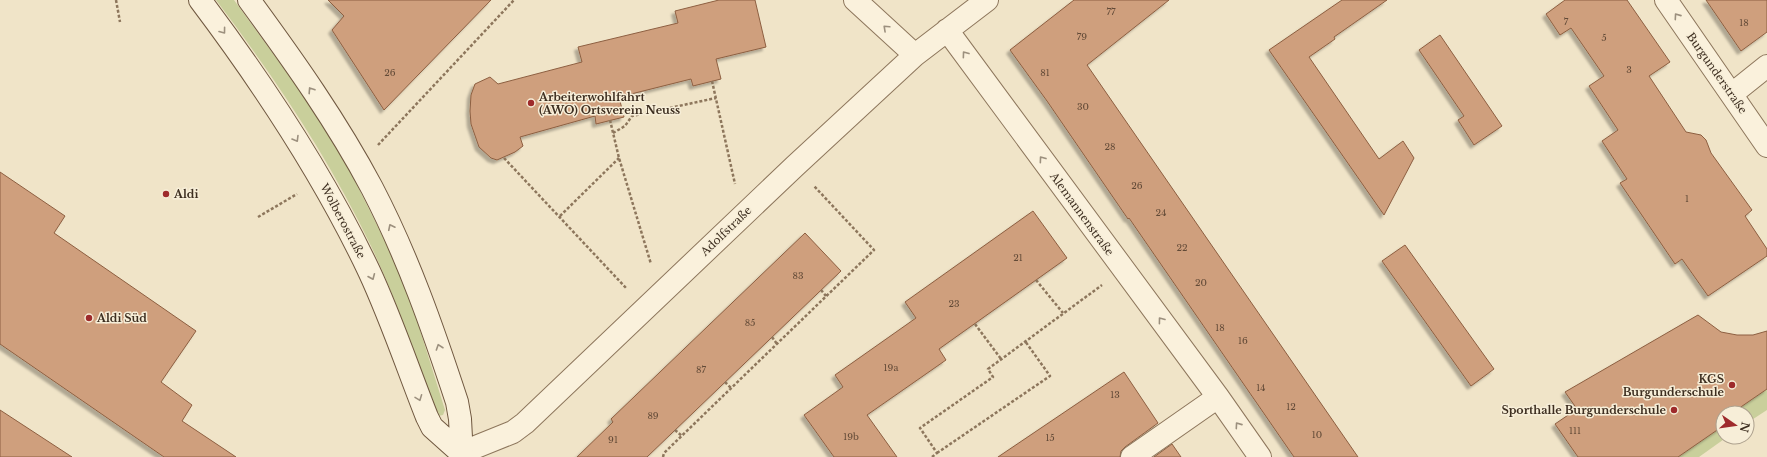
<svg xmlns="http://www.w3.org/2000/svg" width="1767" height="457" font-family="'Libre Baskerville',serif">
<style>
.grass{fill:#c9cf9b}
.building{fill:#cf9f7d;stroke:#8d5f41;filter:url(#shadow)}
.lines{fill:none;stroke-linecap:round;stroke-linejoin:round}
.street-casing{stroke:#8d765c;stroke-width:24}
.secondary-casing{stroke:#6f573f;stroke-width:24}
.path{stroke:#8d765c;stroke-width:2.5;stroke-dasharray:3 2;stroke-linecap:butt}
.street{stroke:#faf1dc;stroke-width:22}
.secondary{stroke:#faf1dc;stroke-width:22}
.oneway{stroke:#9c907e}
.poi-dot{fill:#9e2a2b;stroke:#f7eed8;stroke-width:1.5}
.labels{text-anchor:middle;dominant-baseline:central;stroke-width:3;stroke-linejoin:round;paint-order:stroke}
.number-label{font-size:9px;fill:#624a37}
.street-label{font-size:11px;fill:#3d2e20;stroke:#f7eed8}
.poi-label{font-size:11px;font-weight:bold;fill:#3d2e20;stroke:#f7eed8;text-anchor:start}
</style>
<defs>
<filter id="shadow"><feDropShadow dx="-3.5" dy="3.5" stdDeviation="1" flood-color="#0004"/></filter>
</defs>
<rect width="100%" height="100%" fill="#f0e4c8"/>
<path class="grass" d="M 216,0 L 234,0 L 293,81 L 340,151 L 385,241 L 411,301 L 445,410 L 443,415 L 438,416 L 434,413 C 415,357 397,300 371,246 C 329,158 275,78 216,0 Z
M 1767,389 L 1767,410 L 1747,423 L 1747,413 L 1732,413 Z
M 1723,426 L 1723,437 L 1727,437 L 1699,457 L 1678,457 Z"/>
<path class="building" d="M 328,0 L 491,0 L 384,110 L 332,30 L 344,16 Z
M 719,0 L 755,0 L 766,47 L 716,59 L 721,79 L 693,86 L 691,79 L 619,97 L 624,117 L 596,124 L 595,116 L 520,137 L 523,146 L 515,152 L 497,160 L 491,158 L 479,147 L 471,124 L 470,111 L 471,95 L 475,84 L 490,77 L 498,84 L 582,62 L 578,47 L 678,23 L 675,11 Z
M 1074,0 L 1169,0 L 1087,65 L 1358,457 L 1294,457 L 1129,218 L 1128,219 L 1047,101 L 1010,50 Z
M 1342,0 L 1387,0 L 1334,37 L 1335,39 L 1309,57 L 1379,159 L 1403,141 L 1414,158 L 1384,215 L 1269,50 Z
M 1565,0 L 1627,0 L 1670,62 L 1649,76 L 1686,132 L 1701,135 L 1706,140 L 1711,153 L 1752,210 L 1745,216 L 1767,249 L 1767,256 L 1708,296 L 1682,259 L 1675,264 L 1620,183 L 1627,179 L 1602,141 L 1618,130 L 1589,86 L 1604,76 L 1571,28 L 1560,35 L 1546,14 Z
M 1706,0 L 1767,0 L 1767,32 L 1741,51 Z
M 1440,35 L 1502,126 L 1474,145 L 1458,120 L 1464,116 L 1419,50 Z
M 0,172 L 65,216 L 54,233 L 196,331 L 161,382 L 192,405 L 182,421 L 236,457 L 164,457 L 0,344 Z
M 1033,211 L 1067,258 L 939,349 L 946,360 L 867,415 L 897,457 L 834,457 L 804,415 L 843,387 L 835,375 L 916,318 L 905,302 Z
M 805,233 L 841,271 L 647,457 L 577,457 L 613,422 L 611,419 Z
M 1405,245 L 1494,369 L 1471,386 L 1382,261 Z
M 1698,315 L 1721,332 L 1737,335 L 1753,335 L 1767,331 L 1767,389 L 1732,413 L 1723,413 L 1723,426 L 1678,457 L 1578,457 L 1555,424 L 1577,409 L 1565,392 Z
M 1124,372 L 1158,423 L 1125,447 L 1121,451 L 1120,457 L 998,457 Z
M 0,410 L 72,457 L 0,457 Z
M 1172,444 L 1181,457 L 1154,457 Z"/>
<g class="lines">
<g class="street-casing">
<path id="street" d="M 855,0 L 915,55
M 1666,0 L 1767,146
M 947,30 L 1218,397 L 1260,457
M 1732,94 L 1767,66
M 461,453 L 513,432 L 525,423 L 795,166 L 915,55 L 987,0
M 1132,457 L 1218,397"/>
</g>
<g class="secondary-casing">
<path id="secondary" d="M 200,0 C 264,85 323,174 369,271 C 391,318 408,369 427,417 L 432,427 L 461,453
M 249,0 C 293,60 337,122 372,188 C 408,257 433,329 457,402 L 460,419 L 462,457"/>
</g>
<path class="path" d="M 116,0 L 120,22
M 712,81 L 735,184
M 610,120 L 619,158 L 651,264
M 613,133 L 625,126 L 632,116 L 716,98
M 378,145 L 514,0
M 504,158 L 627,289
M 560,216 L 619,158
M 258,217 L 297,194
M 1036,280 L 1063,313
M 821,290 L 826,296
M 975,324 L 1001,359
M 772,337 L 777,344
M 725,382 L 731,388
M 675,430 L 682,436
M 937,453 L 1050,376 L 1025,341
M 663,457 L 664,453 L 874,250 L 814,186
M 932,457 L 937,453 L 920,428 L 993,377 L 988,369 L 1102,285"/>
<use href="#street" class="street"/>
<use href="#secondary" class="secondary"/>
</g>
<defs><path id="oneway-chevron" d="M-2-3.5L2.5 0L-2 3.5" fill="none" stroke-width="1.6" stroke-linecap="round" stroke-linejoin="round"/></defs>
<g class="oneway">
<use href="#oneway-chevron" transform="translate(1677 16) rotate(-125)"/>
<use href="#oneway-chevron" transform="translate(886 28) rotate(-137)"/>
<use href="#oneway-chevron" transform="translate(223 31) rotate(53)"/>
<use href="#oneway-chevron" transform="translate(965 54) rotate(-126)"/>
<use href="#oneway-chevron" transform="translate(311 90) rotate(-123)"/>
<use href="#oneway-chevron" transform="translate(296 139) rotate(59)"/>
<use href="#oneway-chevron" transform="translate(1042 159) rotate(-126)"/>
<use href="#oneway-chevron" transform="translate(391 227) rotate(-116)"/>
<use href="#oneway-chevron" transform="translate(372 277) rotate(67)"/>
<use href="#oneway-chevron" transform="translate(1161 320) rotate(-127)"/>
<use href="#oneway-chevron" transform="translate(439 347) rotate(-109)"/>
<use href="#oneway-chevron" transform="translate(419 398) rotate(69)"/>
<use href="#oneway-chevron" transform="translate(1238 425) rotate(-125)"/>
</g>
<g class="poi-dot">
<circle cx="531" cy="103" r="4"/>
<circle cx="166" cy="194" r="4"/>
<circle cx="89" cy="318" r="4"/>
<circle cx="1732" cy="385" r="4"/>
<circle cx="1674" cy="410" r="4"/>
</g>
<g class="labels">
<g class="number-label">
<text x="1111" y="11">77</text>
<text x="1566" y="21">7</text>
<text x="1744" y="22">18</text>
<text x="1082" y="36">79</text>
<text x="1604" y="37">5</text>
<text x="1629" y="69">3</text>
<text x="390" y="72">26</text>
<text x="1045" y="72">81</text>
<text x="1083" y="106">30</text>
<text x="1110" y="146">28</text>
<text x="1137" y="185">26</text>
<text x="1687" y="198">1</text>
<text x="1161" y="212">24</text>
<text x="1182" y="247">22</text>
<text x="1018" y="257">21</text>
<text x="798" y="275">83</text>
<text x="1201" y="282">20</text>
<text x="954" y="303">23</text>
<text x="750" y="322">85</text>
<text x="1220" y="327">18</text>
<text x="1243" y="340">16</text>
<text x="891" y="367">19a</text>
<text x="701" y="369">87</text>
<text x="1261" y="387">14</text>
<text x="1115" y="394">13</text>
<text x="1291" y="406">12</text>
<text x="653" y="415">89</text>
<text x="1575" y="430">111</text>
<text x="1317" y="434">10</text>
<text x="851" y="436">19b</text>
<text x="1050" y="437">15</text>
<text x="613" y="439">91</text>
</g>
<g class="street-label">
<text transform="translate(1717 73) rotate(55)">Burgunderstraße</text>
<text transform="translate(1082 214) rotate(54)">Alemannenstraße</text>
<text transform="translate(343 221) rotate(62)">Wolberostraße</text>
<text transform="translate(726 231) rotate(-44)">Adolfstraße</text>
</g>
<g class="poi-label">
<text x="539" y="97">Arbeiterwohlfahrt<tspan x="539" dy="13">(AWO) Ortsverein Neuss</tspan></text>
<text x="174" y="194">Aldi</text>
<text x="97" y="318">Aldi Süd</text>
<text x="1724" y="379" text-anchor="end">KGS<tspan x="1724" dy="13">Burgunderschule</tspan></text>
<text x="1666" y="410" text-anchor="end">Sporthalle Burgunderschule</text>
</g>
</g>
<g transform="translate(1735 425) rotate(103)"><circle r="19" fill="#f7eed8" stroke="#ada18e"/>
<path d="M0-3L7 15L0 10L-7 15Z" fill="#9e2a2b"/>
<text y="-6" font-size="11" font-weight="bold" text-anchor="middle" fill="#3d2e20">N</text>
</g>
</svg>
